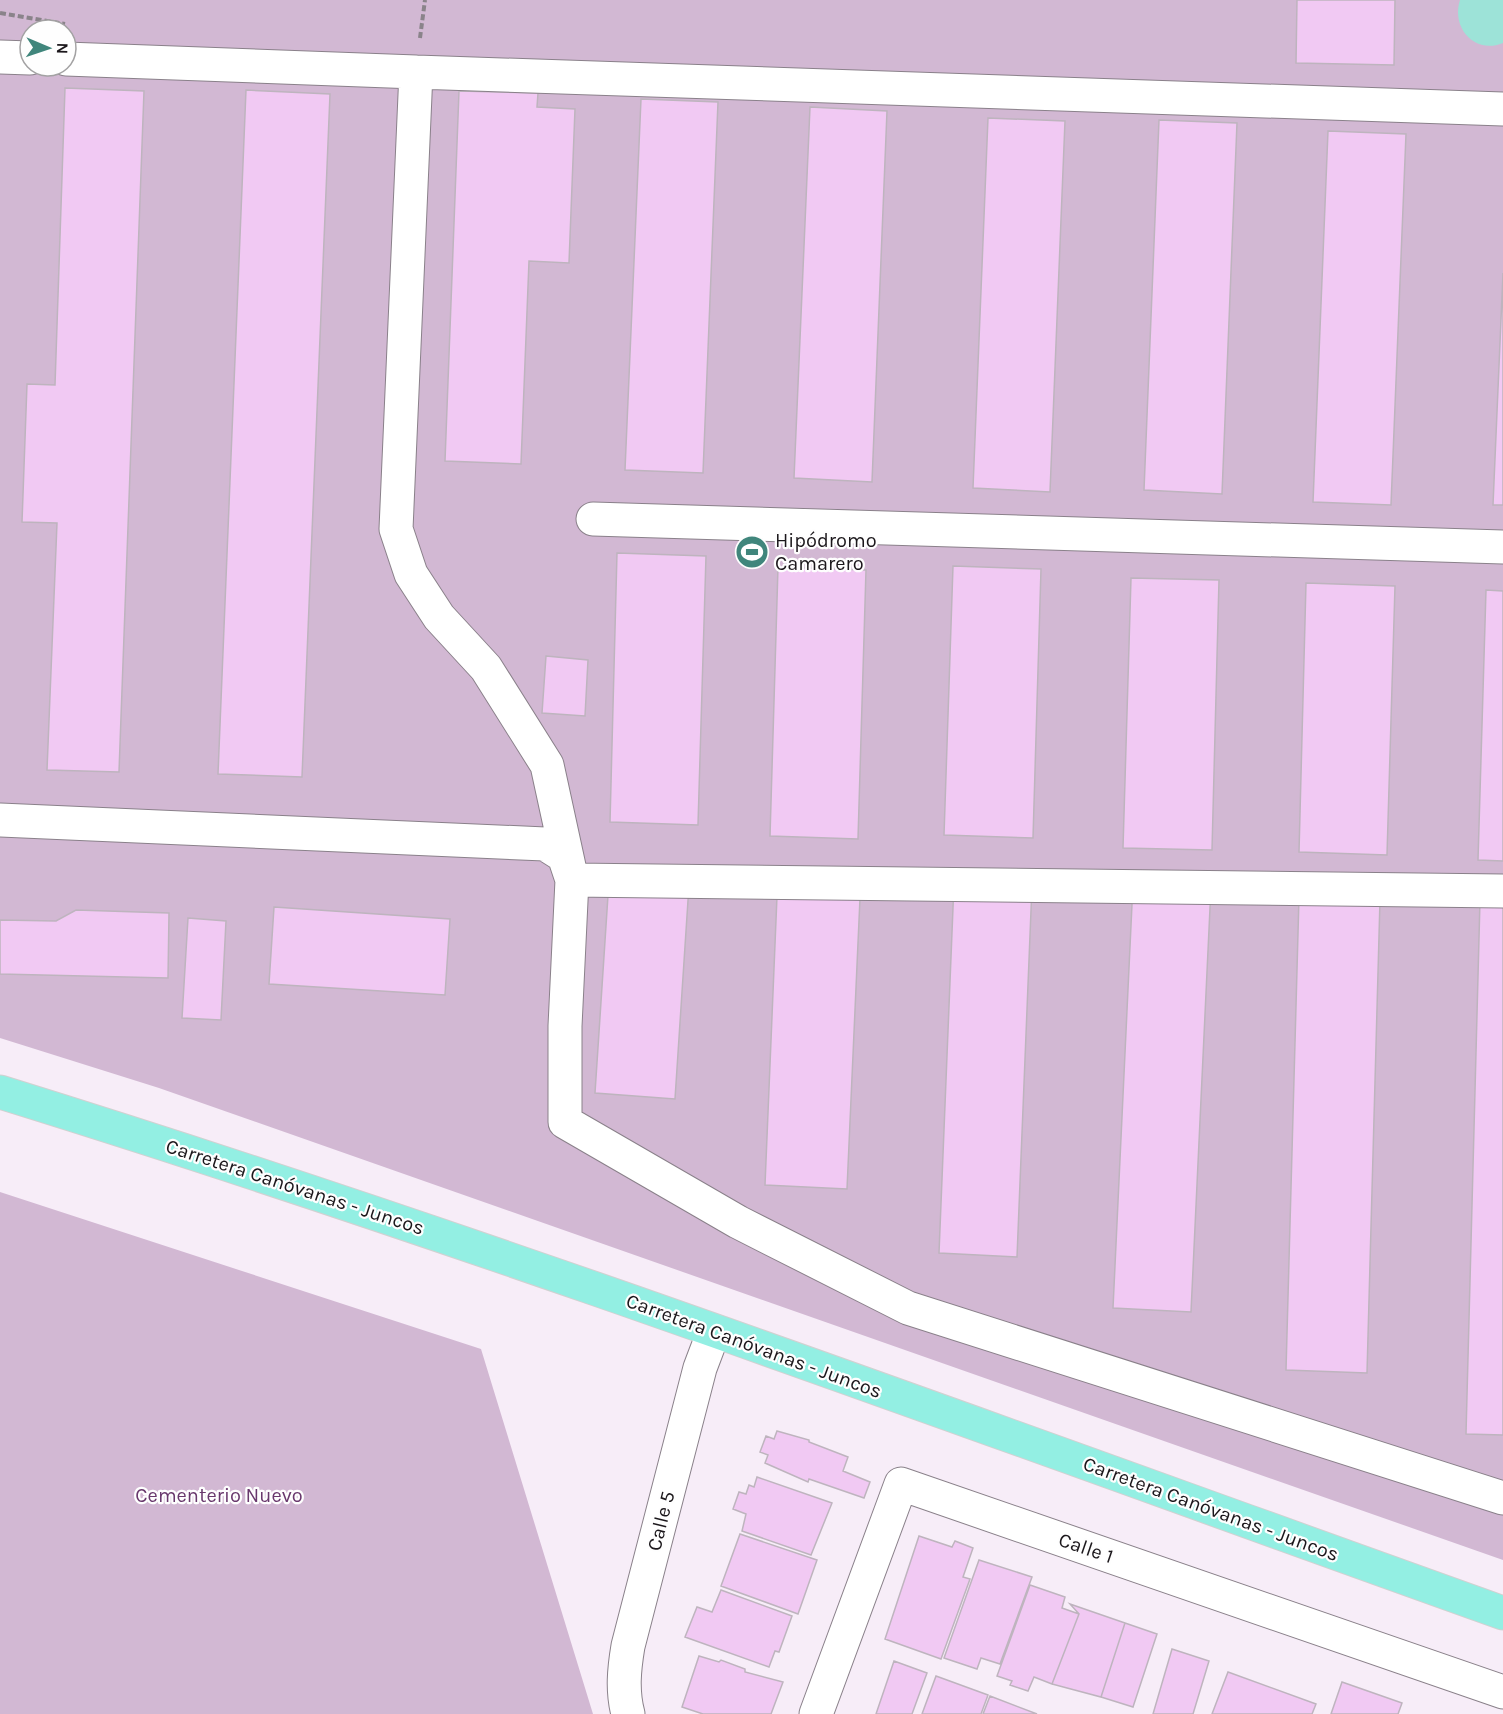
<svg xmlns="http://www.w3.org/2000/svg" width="1503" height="1714" font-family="Karla,sans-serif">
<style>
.green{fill:#d2b8d3;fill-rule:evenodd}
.water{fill:#9de3d8}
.building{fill:#f1c9f3;stroke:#beb4be;stroke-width:1.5}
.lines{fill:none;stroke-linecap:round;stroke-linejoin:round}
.minor-casing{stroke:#8a818a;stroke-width:35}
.major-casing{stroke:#d1d1d1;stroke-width:35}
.path{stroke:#8a838a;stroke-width:4;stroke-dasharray:6 3;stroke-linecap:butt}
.minor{stroke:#fff;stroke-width:33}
.major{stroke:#93efe3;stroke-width:33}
.labels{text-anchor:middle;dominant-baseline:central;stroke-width:4.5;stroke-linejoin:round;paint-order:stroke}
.poi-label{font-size:20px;fill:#1b171b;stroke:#fefefe;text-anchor:start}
.street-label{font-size:20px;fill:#1b171b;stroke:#fefefe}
.park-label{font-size:20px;fill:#69386d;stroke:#fefefe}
</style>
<rect width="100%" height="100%" fill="#f7edf8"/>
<path class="green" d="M 0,0 L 1503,0 L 1503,1560 L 159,1088 L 0,1038 ZM 30,30 L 66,30 L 66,66 L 30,66 Z
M 0,1192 L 481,1349 L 593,1714 L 0,1714 Z"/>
<path class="water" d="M 1460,0 L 1503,0 L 1503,43 C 1474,55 1451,27 1460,0 Z"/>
<path class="building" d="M 1297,0 L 1395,0 L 1394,65 L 1296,63 Z
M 65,88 L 144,91 L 119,772 L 47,770 L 57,523 L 22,522 L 27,384 L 55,385 Z
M 246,90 L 330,94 L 302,777 L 218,774 Z
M 459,91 L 538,93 L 537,107 L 575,109 L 569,263 L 529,261 L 521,464 L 445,461 Z
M 641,99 L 718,102 L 703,473 L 625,470 Z
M 810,107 L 887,111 L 872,482 L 794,478 Z
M 988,118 L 1065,121 L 1050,492 L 973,488 Z
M 1159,120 L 1237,123 L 1222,494 L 1144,490 Z
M 1328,131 L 1406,134 L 1391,505 L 1313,502 Z
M 1503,273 L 1503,505 L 1493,505 Z
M 617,553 L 706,556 L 698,825 L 610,822 Z
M 953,566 L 1041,569 L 1033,838 L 944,835 Z
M 778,567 L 866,570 L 858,839 L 770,836 Z
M 1131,578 L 1219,580 L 1212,850 L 1123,848 Z
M 1306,583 L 1395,586 L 1387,855 L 1299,852 Z
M 1486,590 L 1503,591 L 1503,861 L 1478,860 Z
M 546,656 L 588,660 L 585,716 L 542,713 Z
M 610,865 L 690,870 L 675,1099 L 595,1093 Z
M 778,872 L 861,876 L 847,1189 L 765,1185 Z
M 954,883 L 1032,886 L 1017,1257 L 939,1253 Z
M 1133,883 L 1211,887 L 1191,1312 L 1113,1308 Z
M 1299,897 L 1380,900 L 1367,1373 L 1286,1370 Z
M 1480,900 L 1503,901 L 1503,1435 L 1466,1434 Z
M 274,907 L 450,919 L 445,995 L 269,984 Z
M 76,910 L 169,913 L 168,978 L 0,974 L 0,920 L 56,921 Z
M 188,918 L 226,921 L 221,1020 L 182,1018 Z
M 777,1431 L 809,1440 L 809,1442 L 848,1457 L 843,1471 L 870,1482 L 864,1498 L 809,1479 L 808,1482 L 765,1463 L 768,1455 L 760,1452 L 766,1436 L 774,1439 Z
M 757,1477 L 832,1503 L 811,1555 L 742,1531 L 746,1514 L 733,1509 L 739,1492 L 746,1494 L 749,1485 L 754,1487 Z
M 740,1534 L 817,1560 L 798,1614 L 721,1586 Z
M 919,1536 L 952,1547 L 955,1541 L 973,1548 L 963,1577 L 970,1579 L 941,1659 L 885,1639 Z
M 979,1560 L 1032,1577 L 1000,1664 L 981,1658 L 977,1669 L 944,1658 Z
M 1030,1585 L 1065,1597 L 1062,1608 L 1079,1614 L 1052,1684 L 1034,1677 L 1028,1691 L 1010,1685 L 1012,1681 L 997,1676 Z
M 721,1590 L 792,1616 L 779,1652 L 775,1651 L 769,1667 L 685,1637 L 697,1607 L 712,1612 Z
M 1070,1604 L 1125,1623 L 1101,1697 L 1052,1684 L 1079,1614 Z
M 1125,1623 L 1157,1634 L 1133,1707 L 1101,1697 Z
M 1172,1649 L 1209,1661 L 1193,1714 L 1153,1714 Z
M 699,1656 L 719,1662 L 721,1660 L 745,1669 L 745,1672 L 783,1682 L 771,1714 L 703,1714 L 682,1707 Z
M 894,1661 L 927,1673 L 912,1714 L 876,1714 Z
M 1228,1672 L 1316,1704 L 1312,1714 L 1212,1714 Z
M 936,1676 L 988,1695 L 981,1714 L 922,1714 Z
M 1342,1682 L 1402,1703 L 1398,1714 L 1331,1714 Z
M 990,1696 L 1037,1714 L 983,1714 Z"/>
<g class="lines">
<g class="minor-casing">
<path id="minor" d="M 0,57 L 30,58
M 66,59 L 416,72
M 1503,109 L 416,72 L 396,529 L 411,574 L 439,617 L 486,668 L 547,765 L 572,880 L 1503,891
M 593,519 L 1503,547
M 0,820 L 545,844 L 564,856 L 572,880 L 565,1026 L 565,1122 L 738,1222 L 908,1308 L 1503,1498
M 628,1714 C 622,1691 624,1670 628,1646 L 700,1368 L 714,1331
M 816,1714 L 901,1484 L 1503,1692"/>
</g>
<g class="major-casing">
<path id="major" d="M 0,1092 C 507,1249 1004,1435 1503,1613"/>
</g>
<path class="path" d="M 0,13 L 65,24
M 420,38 L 425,0"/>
<use href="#minor" class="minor"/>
<use href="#major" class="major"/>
</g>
<defs>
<g id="stadium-disc" transform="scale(1.725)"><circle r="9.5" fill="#40867c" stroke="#fefefe"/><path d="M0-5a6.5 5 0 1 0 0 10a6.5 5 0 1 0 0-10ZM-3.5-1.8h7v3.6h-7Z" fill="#fff"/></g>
</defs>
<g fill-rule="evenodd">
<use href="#stadium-disc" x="752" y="552"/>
</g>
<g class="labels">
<g class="poi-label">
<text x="775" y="540">Hipódromo<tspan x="775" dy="23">Camarero</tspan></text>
</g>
<g class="street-label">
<text transform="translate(295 1187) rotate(18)">Carretera Canóvanas - Juncos</text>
<text transform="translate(754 1346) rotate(20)">Carretera Canóvanas - Juncos</text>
<text transform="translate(1211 1509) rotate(20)">Carretera Canóvanas - Juncos</text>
<text transform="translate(661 1521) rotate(-76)">Calle 5</text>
<text transform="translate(1086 1548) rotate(19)">Calle 1</text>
</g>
<g class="park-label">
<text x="219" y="1495">Cementerio Nuevo</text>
</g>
</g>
<g transform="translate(48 48) rotate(92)"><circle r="28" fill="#fefefe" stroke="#a3a2a3" stroke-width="1.5"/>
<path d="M0-4.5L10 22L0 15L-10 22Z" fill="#40867c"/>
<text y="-9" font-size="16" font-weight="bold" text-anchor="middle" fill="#1b171b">N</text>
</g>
</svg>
